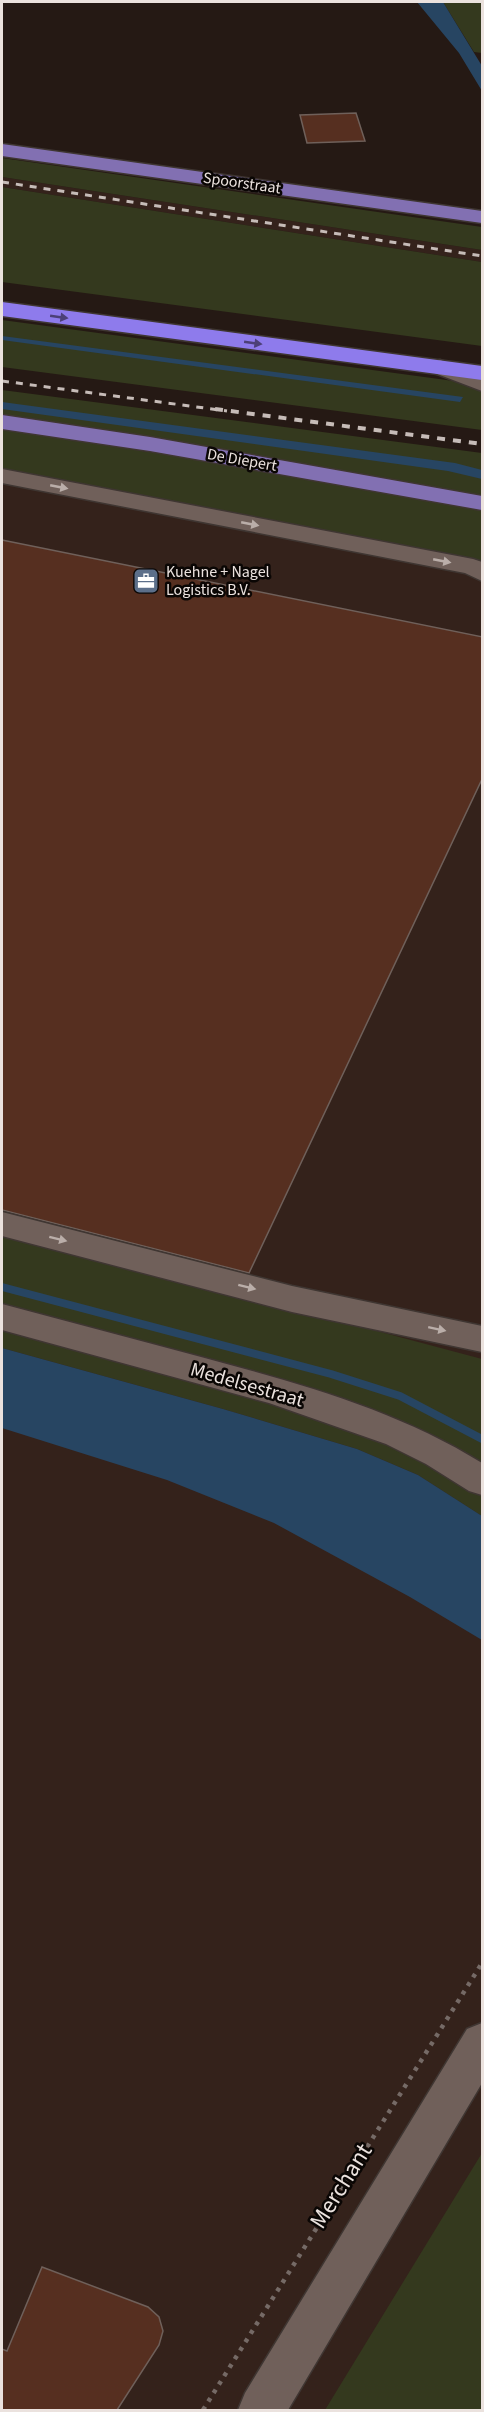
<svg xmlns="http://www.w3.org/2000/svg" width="484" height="2412" font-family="'Source Sans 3',sans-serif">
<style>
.built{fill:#34221b}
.green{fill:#34391e}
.water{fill:#274562}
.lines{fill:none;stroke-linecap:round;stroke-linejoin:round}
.stream{stroke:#274562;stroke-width:8}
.building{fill:#562f20;stroke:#6f605a;stroke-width:1.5}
.minor-casing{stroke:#3f3632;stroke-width:3}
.major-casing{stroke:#3f3632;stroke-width:3}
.highway-casing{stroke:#3f3632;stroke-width:3}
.path{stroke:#756a66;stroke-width:4.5;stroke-dasharray:4 6;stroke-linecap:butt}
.minor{fill:#70605a;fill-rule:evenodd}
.major{fill:#8270b2;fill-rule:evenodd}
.highway{fill:#8e7bec;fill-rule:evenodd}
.rail-far1{stroke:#c6bcb8;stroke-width:3;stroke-dasharray:7 7;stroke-linecap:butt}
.rail{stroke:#c6bcb8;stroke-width:4;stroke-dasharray:8 8;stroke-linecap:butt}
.oneway{fill:#4c4078}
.oneway2{fill:#baaea9}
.labels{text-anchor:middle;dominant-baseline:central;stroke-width:5;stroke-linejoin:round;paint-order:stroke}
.far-street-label{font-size:16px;fill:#ebe2de;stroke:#0a0604}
.far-poi-label{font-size:16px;fill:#ebe2de;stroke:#0a0604;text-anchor:start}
.street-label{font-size:20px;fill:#ebe2de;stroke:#0a0604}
.near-street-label{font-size:24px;fill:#ebe2de;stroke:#0a0604}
</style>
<rect width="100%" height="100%" fill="#251914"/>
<path class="built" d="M 2,177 L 482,250 L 482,262 L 2,187 Z
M 2,435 L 482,524 L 482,2410 L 2,2410 Z"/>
<path class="green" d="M 443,2 L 482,2 L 482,53 L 474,52 Z
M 2,158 L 482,227 L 482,250 L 2,177 Z
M 2,187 L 482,262 L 482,346 L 2,282 Z
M 2,320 L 476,384 L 482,387 L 482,430 L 2,367 Z
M 2,390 L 482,453 L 482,496 L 284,460 L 2,417 Z
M 2,429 L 252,468 L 482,509 L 482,564 L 2,470 Z
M 2,1231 L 482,1359 L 482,1470 L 448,1449 L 264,1378 L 2,1307 Z
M 2,1325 L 282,1402 L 352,1425 L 441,1467 L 482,1492 L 482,1516 L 418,1475 L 357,1449 L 223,1409 L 2,1348 Z
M 482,2153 L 482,2410 L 325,2410 Z"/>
<path class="water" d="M 417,2 L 443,2 L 482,66 L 482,91 L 459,53 Z
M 2,336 L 463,397 L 460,402 L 2,340 Z
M 2,402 L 455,463 L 482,470 L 482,479 L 448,471 L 2,409 Z
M 2,1348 L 223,1409 L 357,1449 L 418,1475 L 482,1516 L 482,1640 L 410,1597 L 274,1523 L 167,1480 L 2,1428 Z"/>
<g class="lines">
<path class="stream" d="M 2,1287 L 331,1374 L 400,1396 L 482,1439"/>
</g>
<path class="building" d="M 356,113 L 365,141 L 307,143 L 300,115 Z
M 2,540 L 483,637 L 483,777 L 249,1273 L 2,1210 Z
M 42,2267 L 148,2307 L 159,2317 L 163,2331 L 159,2345 L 117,2410 L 2,2410 L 2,2349 L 7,2351 Z"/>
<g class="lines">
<g class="minor-casing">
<path id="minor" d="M 440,360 L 482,376 L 482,391 L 432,372 L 429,367 L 432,362 Z
M 2,469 L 473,559 L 482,562 L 482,581 L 465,573 L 2,483 Z
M 2,1212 L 292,1286 L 482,1326 L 482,1352 L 292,1312 L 2,1236 Z
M 2,1304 C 68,1322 135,1339 201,1357 C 298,1383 397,1410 482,1463 L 482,1495 L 469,1491 L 426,1464 L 386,1444 L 269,1403 L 2,1330 Z
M 482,2023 L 482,2083 L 288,2410 L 238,2410 L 245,2393 L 467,2029 Z"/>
</g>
<g class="major-casing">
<path id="major" d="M 2,144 L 482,211 L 482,223 L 2,156 Z
M 2,415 L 150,437 L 482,496 L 482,510 L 150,451 L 2,429 Z"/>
</g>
<g class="highway-casing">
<path id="highway" d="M 2,302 L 482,366 L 482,380 L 2,316 Z"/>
</g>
<path class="path" d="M 203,2410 L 482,1963"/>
<use href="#minor" class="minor"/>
<use href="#major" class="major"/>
<use href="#highway" class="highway"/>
<path class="rail-far1" d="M 2,182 L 482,256
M 2,381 L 227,411"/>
<path class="rail" d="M 215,409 L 482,444"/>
</g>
<defs><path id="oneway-solid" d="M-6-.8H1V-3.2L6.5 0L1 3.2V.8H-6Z" transform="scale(1.5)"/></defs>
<g class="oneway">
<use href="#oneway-solid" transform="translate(59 317) rotate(8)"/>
<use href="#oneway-solid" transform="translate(253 343) rotate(8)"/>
</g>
<g class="oneway2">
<use href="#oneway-solid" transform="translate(59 487) rotate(11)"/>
<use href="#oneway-solid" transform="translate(250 524) rotate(11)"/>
<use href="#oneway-solid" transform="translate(442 561) rotate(11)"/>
<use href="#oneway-solid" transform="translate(58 1239) rotate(14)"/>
<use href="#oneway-solid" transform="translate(247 1287) rotate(14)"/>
<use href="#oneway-solid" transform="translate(437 1329) rotate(12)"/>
</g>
<defs>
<g id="office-square" transform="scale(1.35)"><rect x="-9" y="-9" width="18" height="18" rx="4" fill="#5c6f8a" stroke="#0a0604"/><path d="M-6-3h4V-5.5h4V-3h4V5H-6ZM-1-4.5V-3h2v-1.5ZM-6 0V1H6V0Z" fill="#fff"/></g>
</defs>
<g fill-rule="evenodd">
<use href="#office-square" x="146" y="581"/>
</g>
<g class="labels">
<g class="far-street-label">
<text transform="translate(242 183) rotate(8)">Spoorstraat</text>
<text transform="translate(242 460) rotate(10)">De Diepert</text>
</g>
<g class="far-poi-label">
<text x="166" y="572">Kuehne + Nagel<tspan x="166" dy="18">Logistics B.V.</tspan></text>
</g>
<g class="street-label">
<text transform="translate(247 1385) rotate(16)">Medelsestraat</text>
</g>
<g class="near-street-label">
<text transform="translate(341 2186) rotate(-58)">Merchant</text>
</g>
</g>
<rect width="484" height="2412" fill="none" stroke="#ebe2de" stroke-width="6"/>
</svg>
